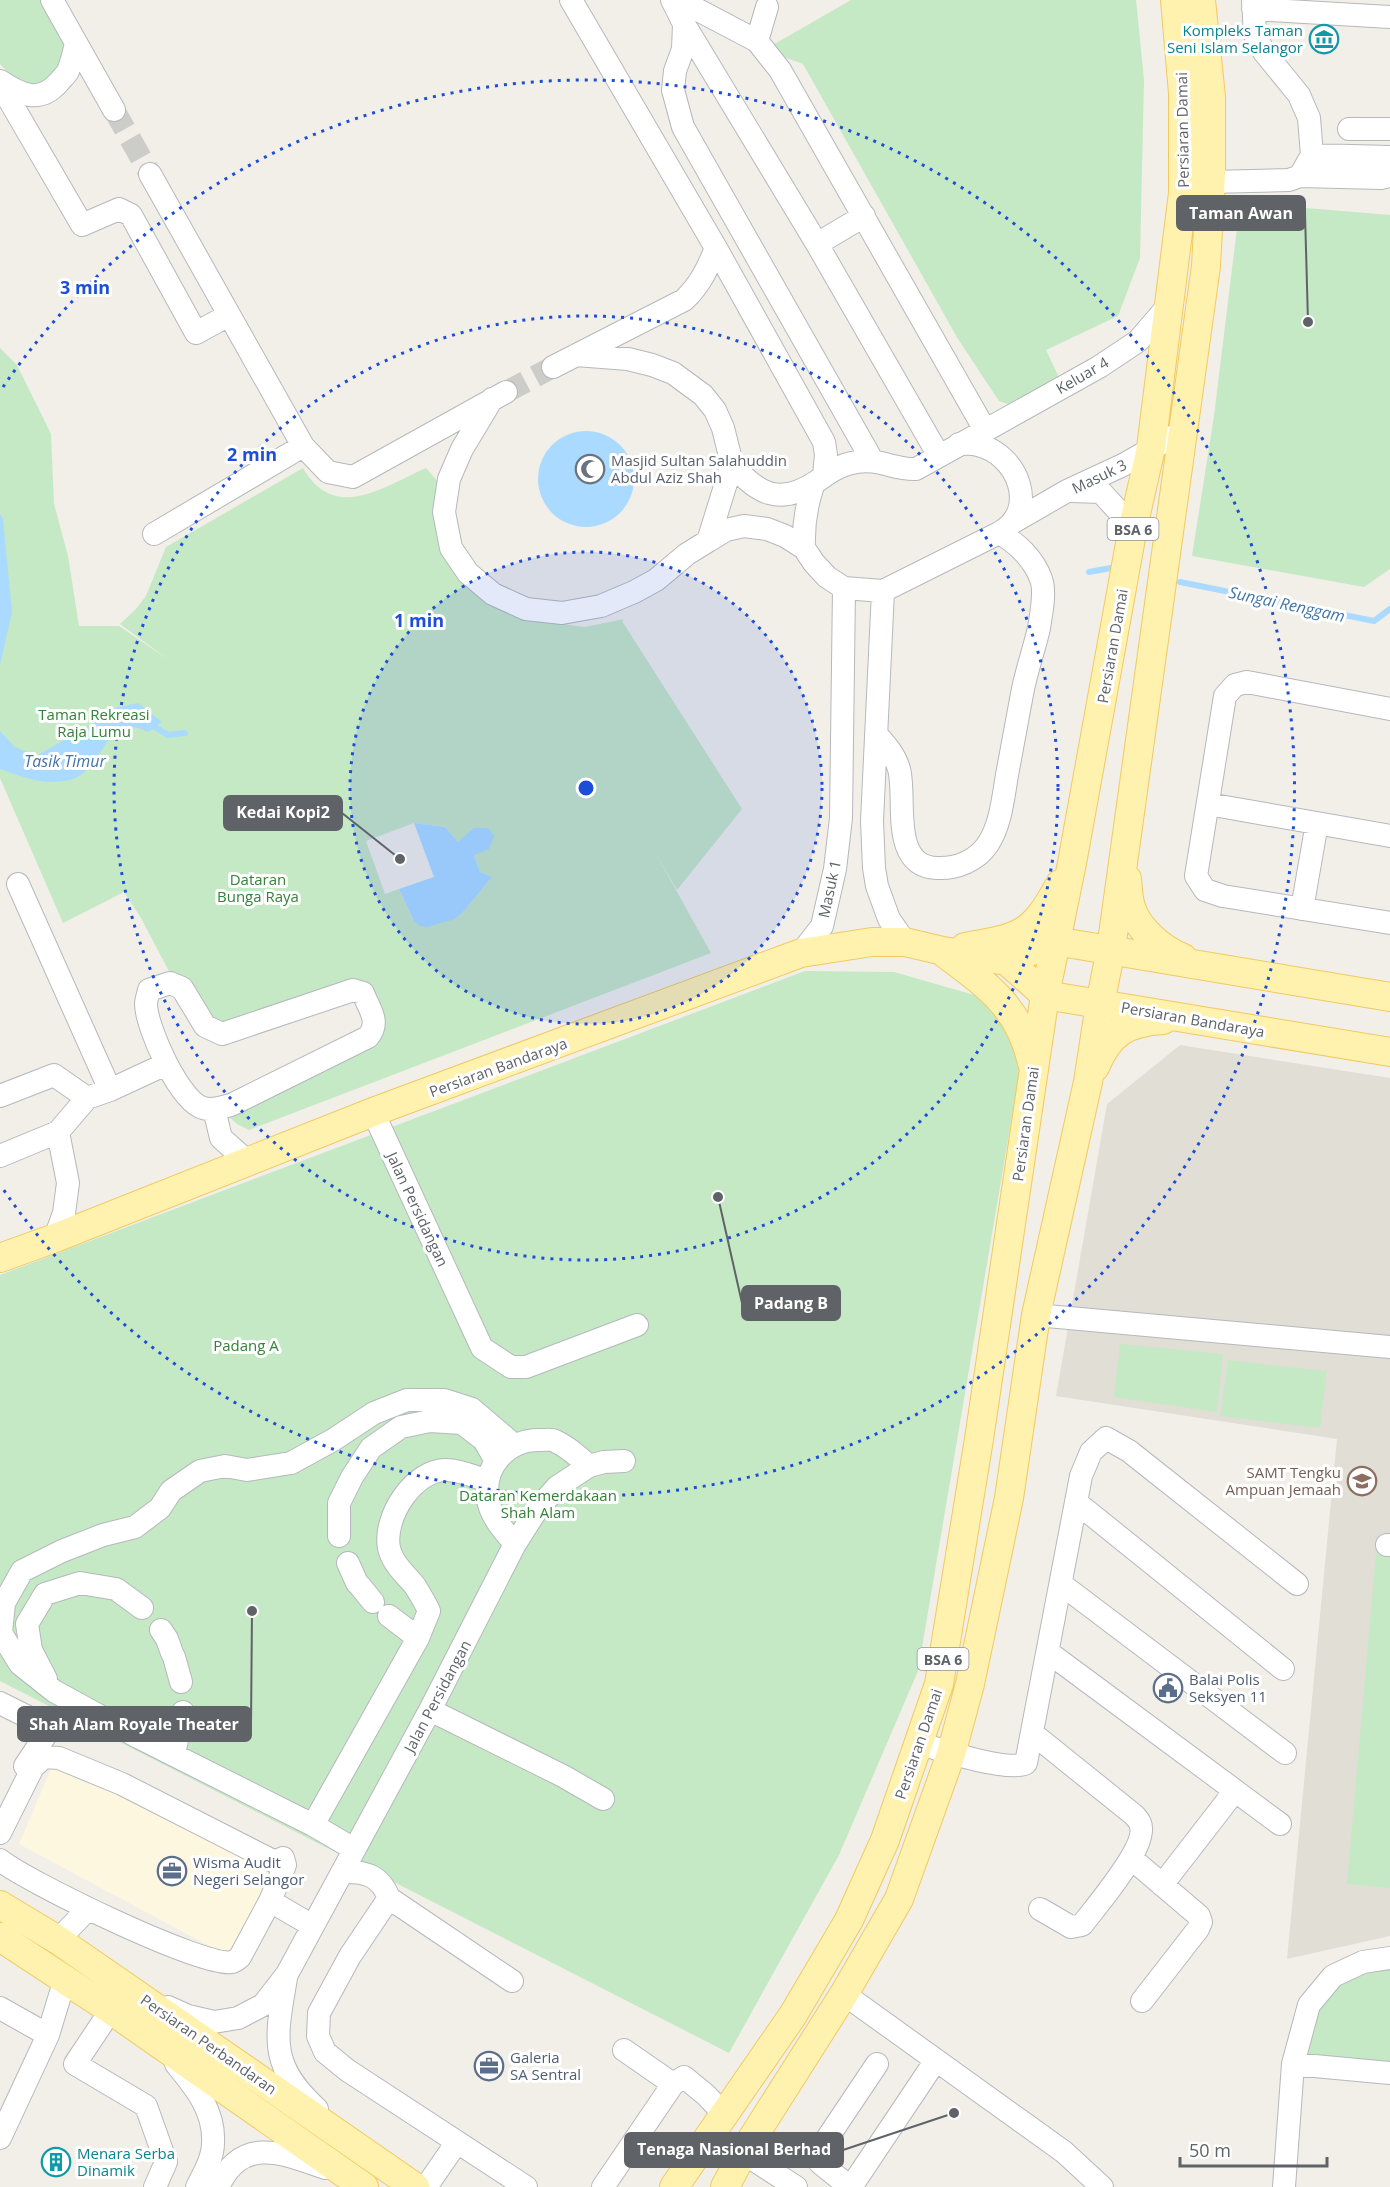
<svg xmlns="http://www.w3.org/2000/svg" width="1390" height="2187" font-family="'Open Sans',sans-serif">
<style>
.commercial{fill:#fef7e0}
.education{fill:#e1ded6}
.green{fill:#c5e8c5;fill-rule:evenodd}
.water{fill:#aadaff}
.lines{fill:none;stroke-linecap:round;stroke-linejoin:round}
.stream{stroke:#aadaff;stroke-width:6}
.minor-tunnel{stroke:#ccccc8;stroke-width:22;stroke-dasharray:22 11;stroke-linecap:butt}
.minor-casing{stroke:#b5b8bc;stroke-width:24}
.major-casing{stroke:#f2c960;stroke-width:30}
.minor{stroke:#fff;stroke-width:22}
.major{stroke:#fff2af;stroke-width:28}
.ring{fill:none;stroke:#1d4ed8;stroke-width:3;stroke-dasharray:3 6}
.labels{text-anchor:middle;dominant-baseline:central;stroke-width:6;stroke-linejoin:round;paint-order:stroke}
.shield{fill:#fff;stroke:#8f9295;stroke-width:1.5}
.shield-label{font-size:14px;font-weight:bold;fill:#5f6368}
.culture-label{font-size:15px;fill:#0d838f;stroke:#fff;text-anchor:end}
.street-label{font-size:15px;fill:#5f6368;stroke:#fff}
.worship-label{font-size:15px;fill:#5b616d;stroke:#fff;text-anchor:start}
.park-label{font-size:15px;fill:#348238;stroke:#fff}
.education-label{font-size:15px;fill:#785e54;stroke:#fff;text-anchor:end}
.service-label{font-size:15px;fill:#4e5e75;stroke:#fff;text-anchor:start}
.water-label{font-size:16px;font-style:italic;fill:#4174aa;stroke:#fff}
.centre{fill:#1d4ed8;stroke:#fff;stroke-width:3}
.ring-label{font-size:18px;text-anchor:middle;font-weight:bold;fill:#1d4ed8;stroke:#fff;stroke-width:6;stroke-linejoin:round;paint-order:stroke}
.leader{fill:none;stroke:#5f6368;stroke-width:2}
.callout-dot{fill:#5f6368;stroke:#fff;stroke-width:2}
.callout{fill:#5f6368;stroke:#5f6368;stroke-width:2}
.callout-label{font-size:16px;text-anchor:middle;font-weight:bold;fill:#fff}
</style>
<rect width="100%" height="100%" fill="#f1efe8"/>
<path class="commercial" d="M 70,1768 L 277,1865 L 228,1956 L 19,1844 L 51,1769 Z"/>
<path class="education" d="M 1180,1045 L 1390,1078 L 1390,1936 L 1287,1959 L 1337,1439 L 1056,1396 L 1107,1104 Z"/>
<path class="green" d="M 0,0 L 44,0 L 67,44 L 51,83 C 22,85 20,85 0,64 Z
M 851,0 L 1136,0 L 1144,80 L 1140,258 L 1118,316 L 1046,350 L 1062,384 L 1017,407 L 999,401 L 958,339 L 803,64 L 781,56 L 771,46 Z
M 1257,204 L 1390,215 L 1390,569 L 1364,587 L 1192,556 L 1214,416 L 1238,220 Z
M 0,348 L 17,365 L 51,434 L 54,504 L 68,556 L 79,626 L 119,626 L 169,660 L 120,624 L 136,609 L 146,596 L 166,547 L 303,468 C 335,523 383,487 426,468 L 443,488 L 440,536 L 540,621 L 585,627 L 624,619 L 622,621 L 742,809 L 677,890 L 652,847 L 711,953 L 249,1130 L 237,1124 L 220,1109 L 367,1042 L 368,998 L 222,1030 L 171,975 L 141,918 L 124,892 L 63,923 L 0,778 ZM 414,823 L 445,827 L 458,842 L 474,855 L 480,872 L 492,877 L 464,911 L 455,919 L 414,921 L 399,889 L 385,894 L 366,841 Z
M 805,971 L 894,972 L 981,997 L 1024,1045 L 918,1671 L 839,1855 L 729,2053 L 0,1681 L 0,1275 Z
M 1120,1344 L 1223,1354 L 1217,1412 L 1114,1397 Z
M 1228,1360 L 1327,1371 L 1320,1428 L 1220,1416 Z
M 1376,1553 L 1390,1554 L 1390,1888 L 1347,1884 Z
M 1390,1964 L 1390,2067 L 1300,2059 L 1314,2008 L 1336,1981 Z"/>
<path class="water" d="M538 479a48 48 0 1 1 96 0a48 48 0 1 1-96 0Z
M 0,514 L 3,519 L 12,612 L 0,665 Z
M 138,703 L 162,722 L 148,732 C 105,709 104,773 69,780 C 44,786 23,777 0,769 L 0,731 L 15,747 L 36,756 L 94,723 L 115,708 Z
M 414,823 L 445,827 L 458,842 L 474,828 L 488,828 L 494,836 L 489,849 L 474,855 L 480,872 L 492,877 L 464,911 L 455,919 L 427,927 L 420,926 L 414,921 L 399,889 L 434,877 Z"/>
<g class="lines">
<path class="stream" d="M 1089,572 L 1111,568
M 1180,582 L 1374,621 L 1390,609
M 150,724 L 168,735 L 185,733"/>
<path class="minor-tunnel" d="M 114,110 L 150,174
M 506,392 L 553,367"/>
<g class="minor-casing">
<path id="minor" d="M 52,0 L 114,110
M 571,0 L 716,248 L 824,442 L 826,455 L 824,475
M 672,0 L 684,24 L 683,49 L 675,71 L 673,90 L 683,127 L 872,460
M 679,0 L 757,41 L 780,70 L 985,430
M 1253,9 L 1390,17
M 684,24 L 817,244 L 939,456
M 757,41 L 767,7
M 0,81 C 21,95 40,104 59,82 C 62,78 66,75 68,71 C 72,62 74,52 76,43
M 0,84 L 82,225 L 119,209 L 131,215 L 196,333 L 229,315
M 1349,129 L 1390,129
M 1312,155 L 1390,157
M 150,174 L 303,446 L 328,472 L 353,477 L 506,392
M 1300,176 L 1381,178 L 1390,176
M 1210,182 L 1289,180 L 1300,176 L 1312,155 L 1309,118 L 1299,95 L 1264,52 L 1255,35 L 1253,0
M 817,244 L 864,216
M 553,367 L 684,300 C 700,285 708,268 716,248
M 492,399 L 462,449 L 449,479 L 444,512 L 451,548 L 468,573 L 493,594 L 526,609 L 562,613 L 601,606 L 634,592 L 656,580 L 687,554 L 708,541 L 732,464 L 723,428 L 715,410 L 703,395 L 673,373 L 652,365 L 628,359 L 576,355
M 732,464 C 757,494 780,506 816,482 C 828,473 841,464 857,462 C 878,458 895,470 916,469 L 1099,367 L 1138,341 L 1168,306
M 1072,491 L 1101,492 L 1133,527
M 1015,521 L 1067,491 L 1123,465 L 1183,431
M 154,534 L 303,446
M 708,541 L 726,530 L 744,526 L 767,529 L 785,536 L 804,548 L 814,563 L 827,577 L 844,588 L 883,591 L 999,533 C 1040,511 1018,454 978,445 C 972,443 965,444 959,444
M 804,548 C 803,524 806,505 814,483
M 883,591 L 872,821 L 874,868 L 877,886 L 889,919 L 905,942
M 1390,709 L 1247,682 L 1235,685 L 1225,696 L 1196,876 L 1205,890 L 1223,896 L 1390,923
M 877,735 C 886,745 895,755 899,769 C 907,798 889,866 937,868 C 956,869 977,861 988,844 C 1001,824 1003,798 1007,775 C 1012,748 1017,721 1022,694 C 1026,672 1034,650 1039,628 C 1041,614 1046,592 1041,579 C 1034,559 1016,542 999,533
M 1208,804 L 1390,836
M 18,884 L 110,1090
M 1302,909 L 1317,823
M 801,953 L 822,926 L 835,869 L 841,818 L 844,588
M 170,983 L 182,988 L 205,1026 L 222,1034 L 353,990 L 363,993 C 369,1009 381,1022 368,1037 L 231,1105 C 222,1107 212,1111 203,1108 C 180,1102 146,1027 146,1004 C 146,1000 148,995 149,990 Z
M 0,1096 L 54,1075 L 87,1098 L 110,1090 L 166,1064
M 214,1109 L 221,1138 L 247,1161
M 373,1112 L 482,1348 L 511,1367 L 526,1367 L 637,1325
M 0,1156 L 58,1132 L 87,1098
M 55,1238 L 64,1213 L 68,1183 L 58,1132
M 1036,1315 L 1390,1347
M 1076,1502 L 1283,1669
M 339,1536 L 339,1503 L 352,1477 L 371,1448 L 401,1427 L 430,1421 L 462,1423 L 484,1440 L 496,1461
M 515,1544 C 504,1531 491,1517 488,1500 C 482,1466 508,1439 541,1440 C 546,1440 551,1439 555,1441 C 568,1447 579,1457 589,1466
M 1387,1545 L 1390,1545
M 348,1563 L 357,1583
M 1061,1584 L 1285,1753
M 360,1586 L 373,1602
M 389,1616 L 418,1638
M 161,1630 L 167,1639 L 172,1653
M 1048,1652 L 1280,1824
M 174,1657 L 181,1682
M 46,1679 L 31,1650 L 27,1624 L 45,1594 L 80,1583 L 116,1589 L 142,1608
M 0,1703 L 40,1723 L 45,1728 L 45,1736 L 25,1766
M 430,1710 L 563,1776 L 603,1799
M 1032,1733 L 1134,1815 C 1135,1816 1140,1822 1140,1823 C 1150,1845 1096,1906 1082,1925 L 1071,1927 L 1040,1909
M 919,1743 C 937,1749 1013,1774 1026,1763 L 1081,1476 L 1091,1452 L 1106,1438 L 1129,1451 L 1297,1584
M 174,1754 L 183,1712
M 313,1825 L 418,1638 L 429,1611 C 425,1602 420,1594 415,1586 C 406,1575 392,1563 389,1548 C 383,1517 414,1469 447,1470 C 460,1470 475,1477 488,1481
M 0,1833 L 33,1767 L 44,1757 L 59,1758 L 122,1784 L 275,1862 L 283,1858 L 285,1865 L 270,1901 L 240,1957 C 238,1959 235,1961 232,1962 C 204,1968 27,1882 0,1860
M 354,1849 L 313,1825 L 138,1737 L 54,1691 L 20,1664 L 1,1633 L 4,1603 L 22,1571 L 62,1551 L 103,1535 L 135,1527 L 160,1508 L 171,1491 L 200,1471 L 225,1466 L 247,1470 L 291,1463 L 333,1440 L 374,1413 L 407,1400 L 444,1400 L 472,1409 L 514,1445
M 1132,1859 L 1199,1916 L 1201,1922 L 1198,1929 L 1142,2001
M 342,1872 C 365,1871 380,1875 389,1898 L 512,1981
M 1162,1885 L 1234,1792
M 389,1898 L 350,1956 L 319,2013 L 318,2036 L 325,2052 L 347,2070 L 526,2187
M 270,1901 L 313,1926
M 58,1940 L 88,1909
M 286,1978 C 276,2038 268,2064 317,2109
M 844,1994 L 1064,2152 L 1102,2187
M 168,2007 L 188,2016 L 214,2022 L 238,2018 L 263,2005 L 287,1974 L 430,1710 L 515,1544 L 536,1511 L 557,1487 L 589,1466 L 604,1462 L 624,1461
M 0,2008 L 48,2035 L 0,2138
M 111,2010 L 75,2064 L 146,2106 L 166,2162 L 155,2187
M 48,2035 L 65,1979
M 624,2050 L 673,2084
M 176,2064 C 195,2087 215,2111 213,2143 C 213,2158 204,2173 197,2187
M 1293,2064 L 1390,2073
M 743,2153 L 796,2187
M 218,2187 C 242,2135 283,2153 325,2168
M 426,2187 L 457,2142
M 603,2187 L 673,2084 L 684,2077 L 706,2095 L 724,2114
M 850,2187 L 820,2163 L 816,2155 L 877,2064
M 851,2187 L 936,2060
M 1284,2187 L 1293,2064 L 1309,2005 L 1333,1976 L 1363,1962 L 1390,1958"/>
</g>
<g class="major-casing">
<path id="major" d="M 1127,879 C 1128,888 1128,898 1131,907 C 1137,929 1163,950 1183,958
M 965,947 C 1021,937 1032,936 1060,884
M 944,953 C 987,985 1020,1007 1032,1063
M 1007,961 L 1045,995 L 1390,1052
M 1095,1067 C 1109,1033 1127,1022 1163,1020
M 0,1258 L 55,1238 L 373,1112 L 801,953 L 872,942 L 905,942 L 943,951 L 1007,961 L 1055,941 L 1390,997
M 0,1905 L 58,1940 L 415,2187
M 0,1937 L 111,2010 L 364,2187
M 674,2187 L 793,2015 L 849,1920 L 885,1840 L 939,1684 L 979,1439 L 1045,995 L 1072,863 L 1133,527 L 1151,448 L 1183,193 L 1183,93 L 1175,0
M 725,2187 L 743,2153 L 844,1994 L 899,1899 L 951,1754 L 970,1684 L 1009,1498 L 1036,1315 L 1088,1082 L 1100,1004 L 1111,949 L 1206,266 L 1211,174 L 1211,97 L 1201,0"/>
</g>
<use href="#minor" class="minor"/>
<use href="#major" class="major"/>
</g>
<circle cx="586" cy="788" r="236" fill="#1d4ed8" fill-opacity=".12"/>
<g class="ring">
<circle cx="586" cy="788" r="236"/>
<circle cx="586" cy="788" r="472"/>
<path d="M3 387A708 708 0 1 1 3 1189"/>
</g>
<defs>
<g id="museum-ring" transform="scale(1.5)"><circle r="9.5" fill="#fff" stroke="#0f9aa8" stroke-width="1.5"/><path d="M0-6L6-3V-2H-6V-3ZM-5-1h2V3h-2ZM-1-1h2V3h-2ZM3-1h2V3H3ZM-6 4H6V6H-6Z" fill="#0f9aa8"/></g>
<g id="mosque-ring" transform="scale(1.5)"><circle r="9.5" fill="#fff" stroke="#6b7280" stroke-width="1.5"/><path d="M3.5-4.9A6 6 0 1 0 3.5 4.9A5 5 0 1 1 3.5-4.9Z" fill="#6b7280"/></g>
<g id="school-ring" transform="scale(1.5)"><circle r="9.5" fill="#fff" stroke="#8d6e63" stroke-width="1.5"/><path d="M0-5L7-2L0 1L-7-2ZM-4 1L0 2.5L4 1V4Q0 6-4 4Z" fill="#8d6e63"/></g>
<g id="civic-ring" transform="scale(1.5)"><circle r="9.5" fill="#fff" stroke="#5c6f8a" stroke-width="1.5"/><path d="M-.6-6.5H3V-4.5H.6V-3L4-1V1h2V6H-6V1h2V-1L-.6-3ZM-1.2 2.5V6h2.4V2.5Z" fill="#5c6f8a"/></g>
<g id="office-ring" transform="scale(1.5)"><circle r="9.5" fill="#fff" stroke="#5c6f8a" stroke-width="1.5"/><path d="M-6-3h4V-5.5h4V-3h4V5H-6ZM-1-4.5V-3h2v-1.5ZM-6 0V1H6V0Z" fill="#5c6f8a"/></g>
<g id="building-ring" transform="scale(1.5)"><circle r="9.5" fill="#fff" stroke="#0f9aa8" stroke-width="1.5"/><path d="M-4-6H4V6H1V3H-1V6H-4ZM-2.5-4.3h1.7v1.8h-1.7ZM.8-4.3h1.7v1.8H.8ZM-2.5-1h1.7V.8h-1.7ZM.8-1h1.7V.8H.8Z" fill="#0f9aa8"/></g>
</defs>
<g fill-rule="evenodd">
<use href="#museum-ring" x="1324" y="39"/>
<use href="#mosque-ring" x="590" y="469"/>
<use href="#school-ring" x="1362" y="1481"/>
<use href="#civic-ring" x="1168" y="1688"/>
<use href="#office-ring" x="172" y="1871"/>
<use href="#office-ring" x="489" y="2066"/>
<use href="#building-ring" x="56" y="2162"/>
</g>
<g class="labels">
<g class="shield">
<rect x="1107.5" y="518" width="51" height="22" rx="4.5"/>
<rect x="917.5" y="1648" width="51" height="22" rx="4.5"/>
</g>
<g class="shield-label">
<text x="1133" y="529">BSA 6</text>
<text x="943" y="1659">BSA 6</text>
</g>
<g class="culture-label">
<text x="1303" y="30">Kompleks Taman<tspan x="1303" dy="17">Seni Islam Selangor</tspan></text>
<text x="77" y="2153" text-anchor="start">Menara Serba<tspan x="77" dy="17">Dinamik</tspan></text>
</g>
<g class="street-label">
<text transform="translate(1182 130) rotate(-91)">Persiaran Damai</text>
<text transform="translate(1082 375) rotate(-30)">Keluar 4</text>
<text transform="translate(1099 476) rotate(-26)">Masuk 3</text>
<text transform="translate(1112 646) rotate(-80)">Persiaran Damai</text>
<text transform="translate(829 889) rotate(-78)">Masuk 1</text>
<text transform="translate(1193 1019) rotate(10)">Persiaran Bandaraya</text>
<text transform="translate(498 1067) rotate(-20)">Persiaran Bandaraya</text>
<text transform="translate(1025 1124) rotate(-82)">Persiaran Damai</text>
<text transform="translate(418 1209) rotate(65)">Jalan Persidangan</text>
<text transform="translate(437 1696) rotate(-62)">Jalan Persidangan</text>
<text transform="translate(918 1744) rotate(-71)">Persiaran Damai</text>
<text transform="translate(209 2044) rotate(35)">Persiaran Perbandaran</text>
</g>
<g class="worship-label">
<text x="611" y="460">Masjid Sultan Salahuddin<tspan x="611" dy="17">Abdul Aziz Shah</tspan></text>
</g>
<g class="park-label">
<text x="94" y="714">Taman Rekreasi<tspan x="94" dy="17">Raja Lumu</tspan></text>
<text x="258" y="879">Dataran<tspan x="258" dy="17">Bunga Raya</tspan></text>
<text x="246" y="1345">Padang A</text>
<text x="538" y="1495">Dataran Kemerdakaan<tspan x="538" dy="17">Shah Alam</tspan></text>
</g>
<g class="education-label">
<text x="1341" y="1472">SAMT Tengku<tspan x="1341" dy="17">Ampuan Jemaah</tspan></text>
</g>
<g class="service-label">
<text x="1189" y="1679">Balai Polis<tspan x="1189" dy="17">Seksyen 11</tspan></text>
<text x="193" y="1862">Wisma Audit<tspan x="193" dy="17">Negeri Selangor</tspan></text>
<text x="510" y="2057">Galeria<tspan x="510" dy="17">SA Sentral</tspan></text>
</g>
<g class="water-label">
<text transform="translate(1287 604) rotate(12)">Sungai Renggam</text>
<text x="65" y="761">Tasik Timur</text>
</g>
</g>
<circle cx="586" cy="788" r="9" class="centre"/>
<g class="ring-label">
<text x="85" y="294">3 min</text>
<text x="252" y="461">2 min</text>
<text x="419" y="627">1 min</text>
</g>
<path class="leader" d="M1308 322L1305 213M400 859L342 813M718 1197L742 1303M252 1611L251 1724M954 2113L843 2150"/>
<g class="callout-dot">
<circle cx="1308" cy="322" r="6"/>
<circle cx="400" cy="859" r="6"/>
<circle cx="718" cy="1197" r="6"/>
<circle cx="252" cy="1611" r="6"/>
<circle cx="954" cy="2113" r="6"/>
</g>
<g class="callout">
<rect x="1177" y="196" width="128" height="34" rx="6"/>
<rect x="224" y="796" width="118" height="34" rx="6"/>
<rect x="742" y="1286" width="98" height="34" rx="6"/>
<rect x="18" y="1707" width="233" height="34" rx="6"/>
<rect x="625" y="2133" width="218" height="34" rx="6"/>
</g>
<g class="callout-label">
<text x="1241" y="219">Taman Awan</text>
<text x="283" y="818">Kedai Kopi2</text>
<text x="791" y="1309">Padang B</text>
<text x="134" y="1730">Shah Alam Royale Theater</text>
<text x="734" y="2155">Tenaga Nasional Berhad</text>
</g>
<path d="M1180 2157v9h147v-9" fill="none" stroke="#5f6368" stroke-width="3"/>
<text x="1189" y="2157" font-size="18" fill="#5f6368" stroke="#ffffff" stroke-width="4.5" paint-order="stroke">50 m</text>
</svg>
